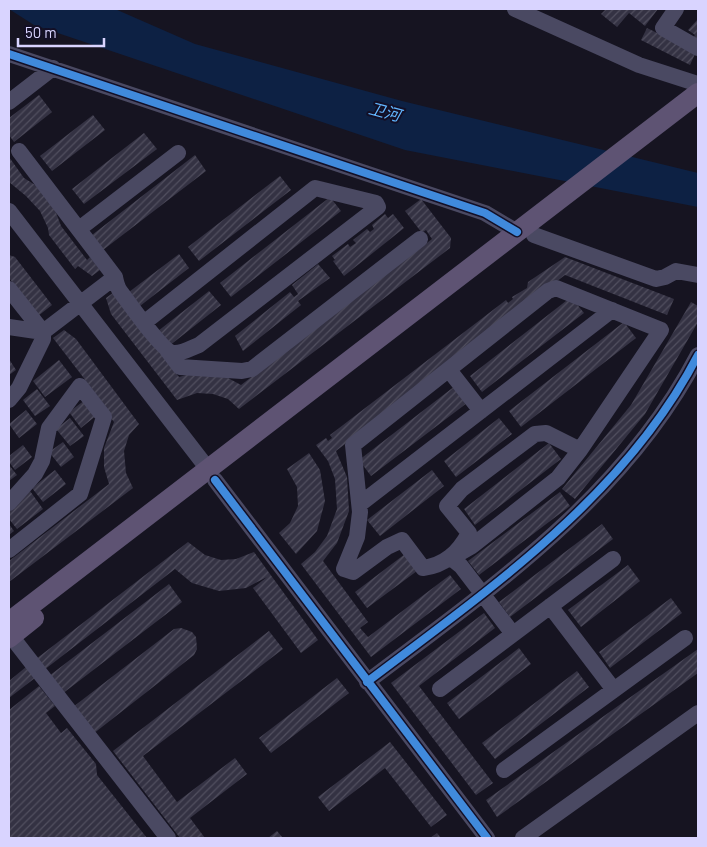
<svg xmlns="http://www.w3.org/2000/svg" width="707" height="847" font-family="Barlow,'Noto Sans SC',sans-serif">
<style>
.water{fill:#0d2144}
.building{fill:url(#building-hatch)}
.lines{fill:none;stroke-linecap:round;stroke-linejoin:round}
.minor{stroke:#4a4962;stroke-width:16}
.major{stroke:#5e5373;stroke-width:20}
.cycleway-casing{stroke:#130f26;stroke-width:11}
.cycleway{stroke:#408adc;stroke-width:8}
.labels{text-anchor:middle;dominant-baseline:central;stroke-width:4;stroke-linejoin:round;paint-order:stroke}
.water-label{font-size:16px;font-style:italic;fill:#62b6ff;stroke:#130f26}
</style>
<defs>
<pattern id="building-hatch" width="6" height="6" patternUnits="userSpaceOnUse" patternTransform="scale(1.25)"><rect width="6" height="6" fill="#343243"/><path d="M-1 1l2-2M0 6l6-6M5 7l2-2" fill="none" stroke="#514f5f"/></pattern>
</defs>
<rect width="100%" height="100%" fill="#161421"/>
<path class="water" d="M 9,9 L 115,9 L 195,44 L 402,101 L 698,173 L 698,207 L 405,150 L 34,25 Z"/>
<path class="building" d="M 606,9 L 658,9 L 645,26 L 629,13 L 617,27 L 601,14 Z
M 698,19 L 698,43 L 692,39 L 695,35 L 688,30 Z
M 647,28 L 696,52 L 690,65 L 641,40 Z
M 39,95 L 52,112 L 14,142 L 9,135 L 9,118 Z
M 93,115 L 105,130 L 52,171 L 40,156 Z
M 144,133 L 157,149 L 84,204 L 72,189 Z
M 195,155 L 206,171 L 103,250 L 92,235 Z
M 9,157 L 24,178 L 40,188 L 54,207 L 61,226 L 87,260 L 90,257 L 100,270 L 92,276 L 78,266 L 75,269 L 49,235 L 48,228 L 40,211 L 26,196 L 9,182 Z
M 280,176 L 291,190 L 199,261 L 188,247 Z
M 330,197 L 341,211 L 231,297 L 220,283 Z
M 421,199 L 451,238 L 450,248 L 239,409 L 228,399 L 213,394 L 197,393 L 177,400 L 111,314 L 106,298 L 114,292 L 179,377 L 194,373 L 228,378 L 241,385 L 432,239 L 426,230 L 422,233 L 405,211 Z
M 385,214 L 388,218 L 393,214 L 404,228 L 344,276 L 333,261 L 335,260 L 332,256 L 348,244 L 350,247 L 356,243 L 353,240 L 367,229 L 370,232 L 374,229 L 372,225 Z
M 179,254 L 189,268 L 140,306 L 129,292 Z
M 9,255 L 15,257 L 52,305 L 38,316 L 9,278 Z
M 565,257 L 674,299 L 667,315 L 565,275 L 336,451 L 347,477 L 349,511 L 337,543 L 323,561 L 368,622 L 360,628 L 368,637 L 450,575 L 461,589 L 371,657 L 301,564 L 315,552 L 327,536 L 337,509 L 335,479 L 328,461 L 316,445 L 326,438 L 328,441 L 332,438 L 330,435 L 506,300 L 508,303 L 513,299 L 512,297 L 527,288 L 528,282 Z
M 318,264 L 330,278 L 298,301 L 301,305 L 243,351 L 235,336 L 290,292 L 294,297 L 298,294 L 292,285 Z
M 209,291 L 221,305 L 169,346 L 158,331 Z
M 571,297 L 584,313 L 482,392 L 470,376 Z
M 691,302 L 698,306 L 698,322 L 645,414 L 575,499 L 562,489 L 631,405 Z
M 624,322 L 636,338 L 521,427 L 509,411 Z
M 64,330 L 76,339 L 139,424 L 129,435 L 124,451 L 126,473 L 133,488 L 9,582 L 9,561 L 109,484 L 104,467 L 104,448 L 114,422 L 104,409 L 106,407 L 53,338 Z
M 9,359 L 16,370 L 9,375 Z
M 59,360 L 72,377 L 45,397 L 33,381 Z
M 455,386 L 467,403 L 371,476 L 359,460 Z
M 37,389 L 50,406 L 35,416 L 23,400 Z
M 85,400 L 97,415 L 81,428 L 69,412 Z
M 26,410 L 37,424 L 19,438 L 9,424 Z
M 70,418 L 84,436 L 70,446 L 56,429 Z
M 499,418 L 512,434 L 456,477 L 444,461 Z
M 63,442 L 74,457 L 61,467 L 49,452 Z
M 549,443 L 561,459 L 475,525 L 464,509 Z
M 23,445 L 32,457 L 15,470 L 9,462 L 9,456 Z
M 309,453 L 320,470 L 325,501 L 317,531 L 296,554 L 279,533 L 290,523 L 298,506 L 297,487 L 287,469 Z
M 9,465 L 17,475 L 9,481 Z
M 55,470 L 66,484 L 43,502 L 32,488 Z
M 432,470 L 444,486 L 380,536 L 367,520 Z
M 30,491 L 43,509 L 17,529 L 9,519 L 9,507 Z
M 560,492 L 570,506 L 479,575 L 468,561 Z
M 9,524 L 14,531 L 9,535 Z
M 602,524 L 613,539 L 510,617 L 499,602 Z
M 188,542 L 205,555 L 221,560 L 236,559 L 254,552 L 318,640 L 301,653 L 253,588 L 267,577 L 246,588 L 219,591 L 192,583 L 175,569 L 44,670 L 36,659 Z
M 405,554 L 417,571 L 367,608 L 355,592 Z
M 628,565 L 640,581 L 581,627 L 568,610 Z
M 169,584 L 182,602 L 62,694 L 49,676 Z
M 671,598 L 682,613 L 610,668 L 599,652 Z
M 484,613 L 495,628 L 419,686 L 493,783 L 476,795 L 391,683 Z
M 181,628 L 192,632 L 196,637 L 197,649 L 194,655 L 93,734 L 73,707 L 174,629 Z
M 269,631 L 283,649 L 143,756 L 177,802 L 235,758 L 247,774 L 190,818 L 205,838 L 180,838 L 113,751 Z
M 519,648 L 531,664 L 459,719 L 447,703 Z
M 698,649 L 698,673 L 497,817 L 486,800 Z
M 26,667 L 35,678 L 9,698 L 9,681 Z
M 577,671 L 589,687 L 495,759 L 482,743 Z
M 337,678 L 349,693 L 271,753 L 259,738 Z
M 39,686 L 55,706 L 46,713 L 61,733 L 67,728 L 96,764 L 97,775 L 147,838 L 9,838 L 9,710 Z
M 390,742 L 447,815 L 431,827 L 385,768 L 329,811 L 318,797 Z
M 277,831 L 283,838 L 268,838 Z
M 437,833 L 441,838 L 430,838 Z"/>
<g class="lines">
<path class="minor" d="M 515,9 L 639,65 L 698,84
M 676,9 L 663,28 L 698,48
M 9,54 L 485,213 L 517,232
M 9,102 L 53,68
M 19,151 L 115,277 C 116,282 117,287 120,291 C 128,302 163,351 173,353 C 182,354 191,348 199,345 L 378,207 L 376,203 L 315,188 L 145,322
M 9,211 L 208,469
M 79,229 L 178,153
M 534,235 L 656,279 L 665,277 L 676,271 L 698,275
M 9,289 L 43,332 L 43,339 L 19,388 L 9,400
M 9,327 L 43,332 L 115,277
M 167,350 L 180,367 L 242,371 L 252,369 L 420,239
M 449,370 L 481,411
M 215,480 L 487,838
M 9,503 L 35,474 L 42,461 L 49,428 L 80,386 L 104,417 L 80,494 L 9,550
M 360,504 L 612,310
M 550,606 L 614,690
M 513,634 L 461,566 L 451,558 L 472,546 L 558,478 L 580,450 L 661,330 L 556,288 L 548,291 L 353,445 L 360,512 L 357,537 L 344,569 L 353,572 L 387,547 L 402,540 L 423,568 C 445,565 458,553 469,533 L 447,506 L 462,489 L 535,434 L 546,433 L 580,450
M 11,636 L 168,838
M 367,682 C 491,588 625,496 698,355
M 440,689 L 613,559
M 504,770 L 685,638
M 523,838 L 698,713"/>
<path class="major" d="M 9,622 L 698,93
M 9,638 L 34,618"/>
<g class="cycleway-casing">
<path id="cycleway" d="M 9,54 L 485,213 L 517,232
M 215,480 L 487,838
M 367,682 C 491,588 625,496 698,355"/>
</g>
<use href="#cycleway" class="cycleway"/>
</g>
<g class="labels">
<g class="water-label">
<text transform="translate(385 111) rotate(15)">卫河</text>
</g>
</g>
<rect width="707" height="847" fill="none" stroke="#d9d4ff" stroke-width="20"/>
<path d="M18 38v8h86v-8" fill="none" stroke="#d9d4ff" stroke-width="2.5"/>
<text x="25" y="38" font-size="15" fill="#d9d4ff" stroke="#130f26" stroke-width="4" paint-order="stroke">50 m</text>
</svg>
